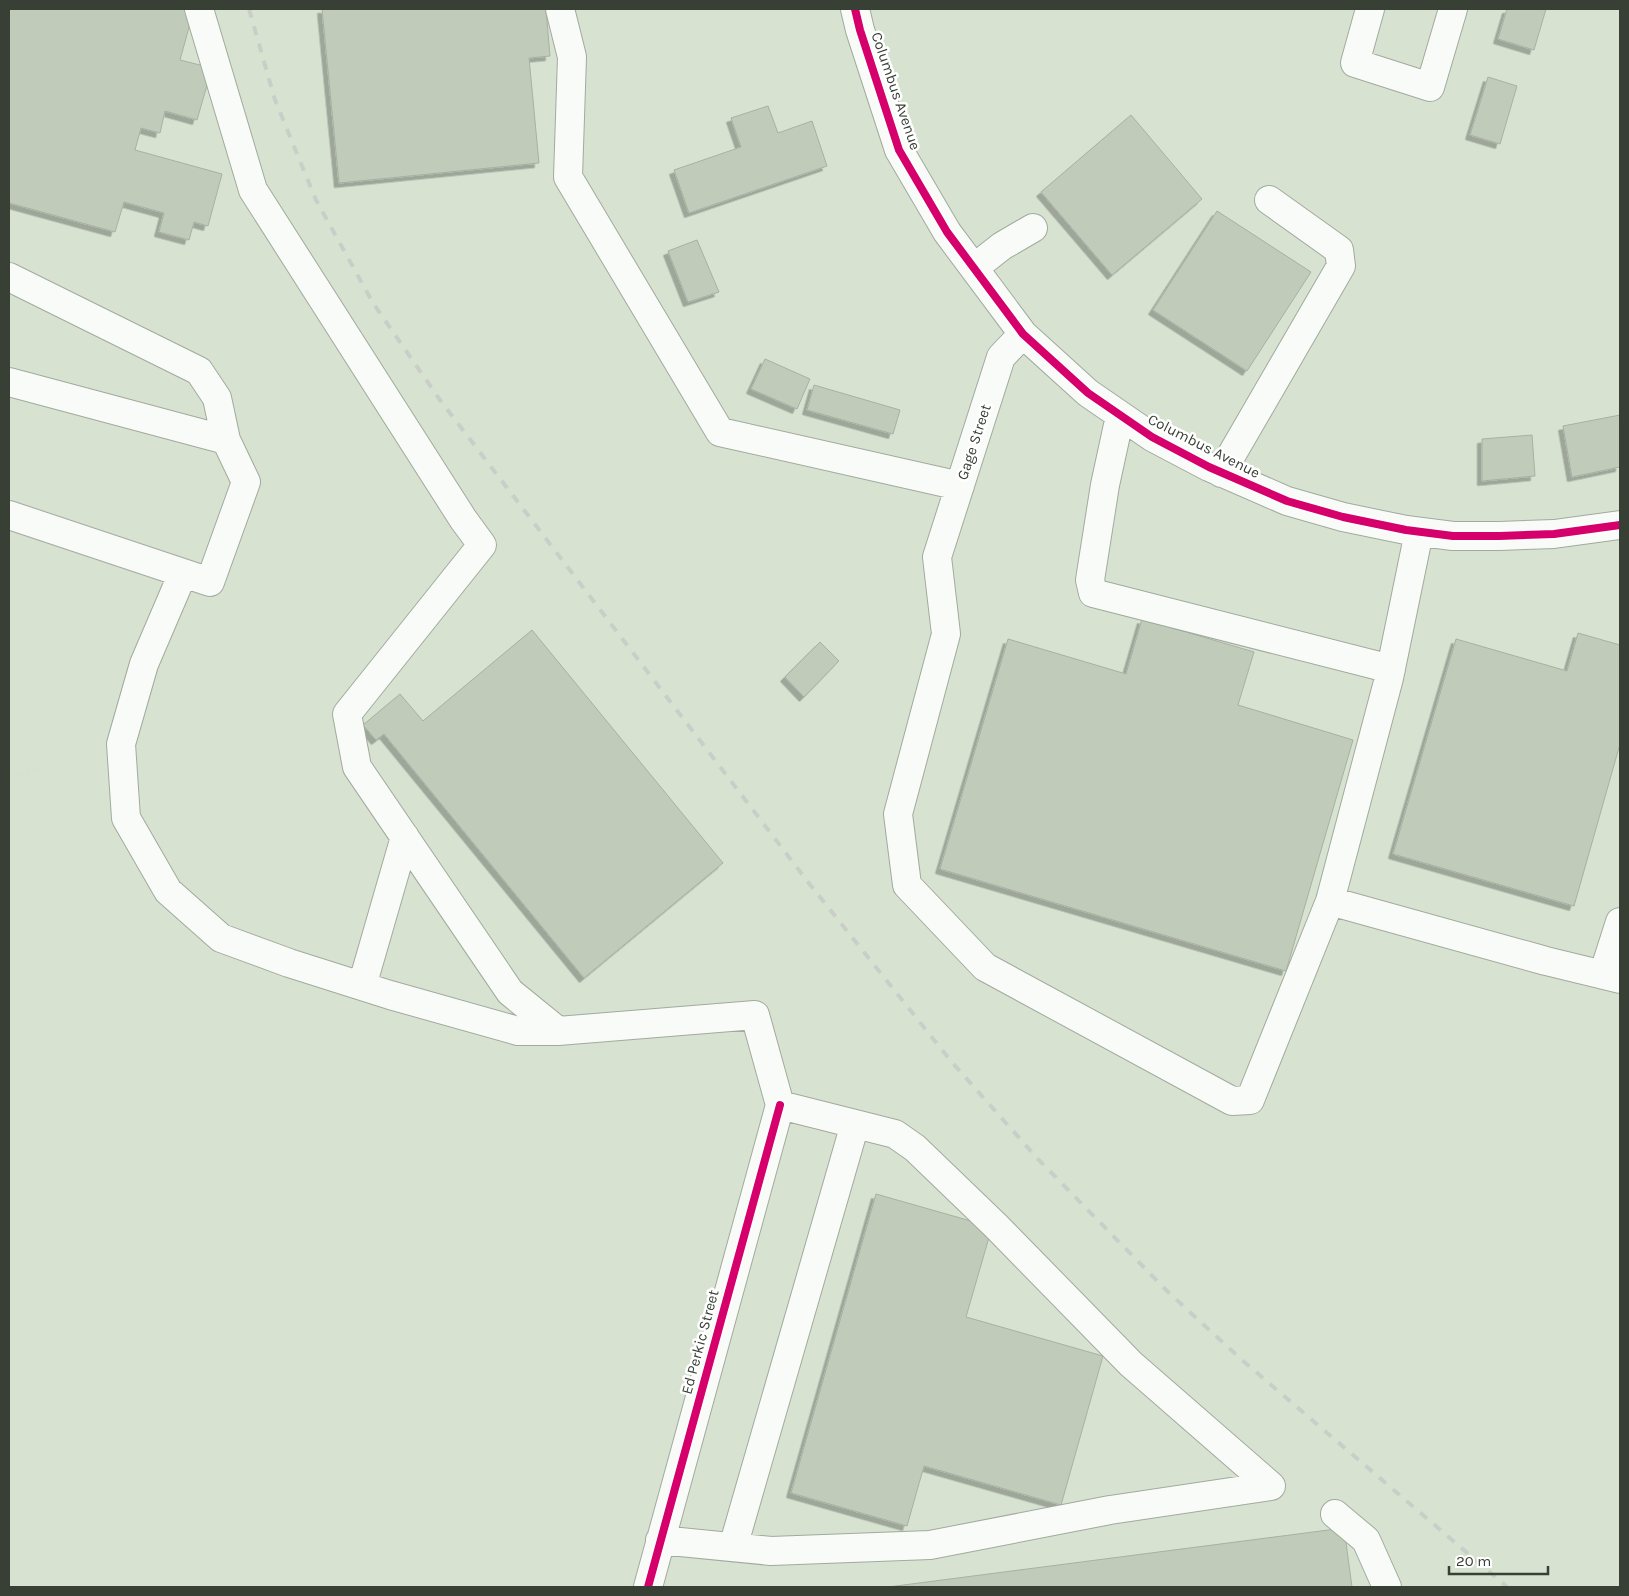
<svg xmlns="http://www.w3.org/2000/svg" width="1629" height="1596" font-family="Karla,sans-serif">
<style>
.building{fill:#c0ccb9;stroke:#a8b0a3;filter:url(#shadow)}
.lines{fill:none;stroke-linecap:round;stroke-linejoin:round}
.minor-casing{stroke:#a2aa9d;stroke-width:30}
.path{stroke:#d8dbd6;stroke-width:3;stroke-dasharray:1 4;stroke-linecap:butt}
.minor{stroke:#f9fbf8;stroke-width:28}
.rail{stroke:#cacec8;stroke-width:4;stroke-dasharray:9 9;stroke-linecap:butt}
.cycleway-casing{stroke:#fff;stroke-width:11}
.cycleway{stroke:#d6006c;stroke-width:8}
.labels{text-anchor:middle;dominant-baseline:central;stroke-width:5;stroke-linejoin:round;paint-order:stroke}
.street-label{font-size:15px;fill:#383f34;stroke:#fff}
</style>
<defs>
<filter id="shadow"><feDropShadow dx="-4.5" dy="4.5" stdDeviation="0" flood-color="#0004"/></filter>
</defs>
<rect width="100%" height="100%" fill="#d7e2d1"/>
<path class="building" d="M 9,9 L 194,9 L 180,60 L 212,68 L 197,120 L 165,111 L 160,133 L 141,128 L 135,150 L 222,174 L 208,226 L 194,222 L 189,240 L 159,232 L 164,213 L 124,202 L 115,232 L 9,203 Z
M 322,9 L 546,9 L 550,56 L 529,58 L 539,163 L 339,183 Z
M 1507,9 L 1546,9 L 1534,50 L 1498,39 Z
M 1488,77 L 1517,86 L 1500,144 L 1470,135 Z
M 768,106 L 778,133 L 812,121 L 827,166 L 689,213 L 674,170 L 741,147 L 731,118 Z
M 1131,115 L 1202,199 L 1112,275 L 1041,192 Z
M 1217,211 L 1311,272 L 1247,371 L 1153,310 Z
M 697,240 L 719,292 L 688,302 L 668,251 Z
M 765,359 L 810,379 L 797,409 L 751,389 Z
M 814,385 L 900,410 L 893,434 L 807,410 Z
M 1620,415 L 1620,467 L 1572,477 L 1563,426 Z
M 1532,435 L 1535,476 L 1482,481 L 1482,439 Z
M 1142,619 L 1254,652 L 1238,705 L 1353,740 L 1286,971 L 940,869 L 1008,639 L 1126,674 Z
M 532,630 L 723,863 L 584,978 L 384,734 L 376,740 L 363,725 L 400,694 L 423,721 Z
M 1578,633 L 1620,645 L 1620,744 L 1574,906 L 1393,854 L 1456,639 L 1567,671 Z
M 820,642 L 839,661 L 804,697 L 785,677 Z
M 876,1194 L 992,1227 L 966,1317 L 1103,1356 L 1061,1505 L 924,1466 L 907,1526 L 791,1493 Z
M 1344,1528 L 1352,1587 L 888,1587 Z"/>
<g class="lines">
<g class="minor-casing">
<path id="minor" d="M 199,9 L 253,190 L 463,519 L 482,545 L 347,714 L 357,767 L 510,992 L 558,1031 L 755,1015 L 780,1105
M 560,9 L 572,57 L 568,177 L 720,432 L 960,486
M 855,9 L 860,30 L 899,150 L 947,232 L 1023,334 L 1088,393 L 1152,437 L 1209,467 L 1287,501 L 1343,517 L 1406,530 L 1453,536 L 1499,536 L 1554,534 L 1620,525
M 1370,9 L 1355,63 L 1430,87 L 1453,9
M 974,268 L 1002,246 L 1033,228
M 9,277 L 199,371 L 217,398 L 226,440
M 1023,334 L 1001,357 L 937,557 L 946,634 L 898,814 L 907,885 L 985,967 L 1232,1101 L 1250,1100 L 1330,901 L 1389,678 L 1419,532
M 9,382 L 226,440 L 246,482 L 210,582 L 9,515
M 1120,416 L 1105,485 L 1090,580 L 1093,593 L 1391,669
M 1221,473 L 1341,266 L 1339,250 L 1269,200
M 183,573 L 144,664 L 121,744 L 126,818 L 168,891 L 221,938 L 289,963 L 390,995 L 518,1031 L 558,1031
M 1330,901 L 1546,961 L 1620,979
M 1603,975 L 1620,922
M 362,986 L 405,837
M 1335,1514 L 1366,1540 L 1387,1587
M 660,1540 L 771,1551 L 930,1545 L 1110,1510 L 1271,1486 L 1131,1364 L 996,1226 L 915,1148 L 895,1134 L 780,1105
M 733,1547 L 855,1124
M 648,1587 L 780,1105"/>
</g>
<path class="path" d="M 9,780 L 49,763"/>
<use href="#minor" class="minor"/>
<path class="rail" d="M 249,9 L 275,100 L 316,200 L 373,303 L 440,400 L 808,882 L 950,1060 L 1037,1158 L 1167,1291 L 1242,1360 L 1507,1587"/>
<g class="cycleway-casing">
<path id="cycleway" d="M 855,9 L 860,30 L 899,150 L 947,232 L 1023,334 L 1088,393 L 1152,437 L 1209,467 L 1287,501 L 1343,517 L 1406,530 L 1453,536 L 1499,536 L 1554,534 L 1620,525
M 648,1587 L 780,1105"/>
</g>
<use href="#cycleway" class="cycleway"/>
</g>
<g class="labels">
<g class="street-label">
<text transform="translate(896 91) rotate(71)">Columbus Avenue</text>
<text transform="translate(974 442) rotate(-72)">Gage Street</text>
<text transform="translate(1204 446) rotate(27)">Columbus Avenue</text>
<text transform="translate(700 1342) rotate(-75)">Ed Perkic Street</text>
</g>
</g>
<rect width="1629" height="1596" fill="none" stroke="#383f34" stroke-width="20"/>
<path d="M1449 1566v8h99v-8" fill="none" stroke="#383f34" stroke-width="2.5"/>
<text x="1456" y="1566" font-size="15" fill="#383f34" stroke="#ffffff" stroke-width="4" paint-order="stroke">20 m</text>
</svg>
